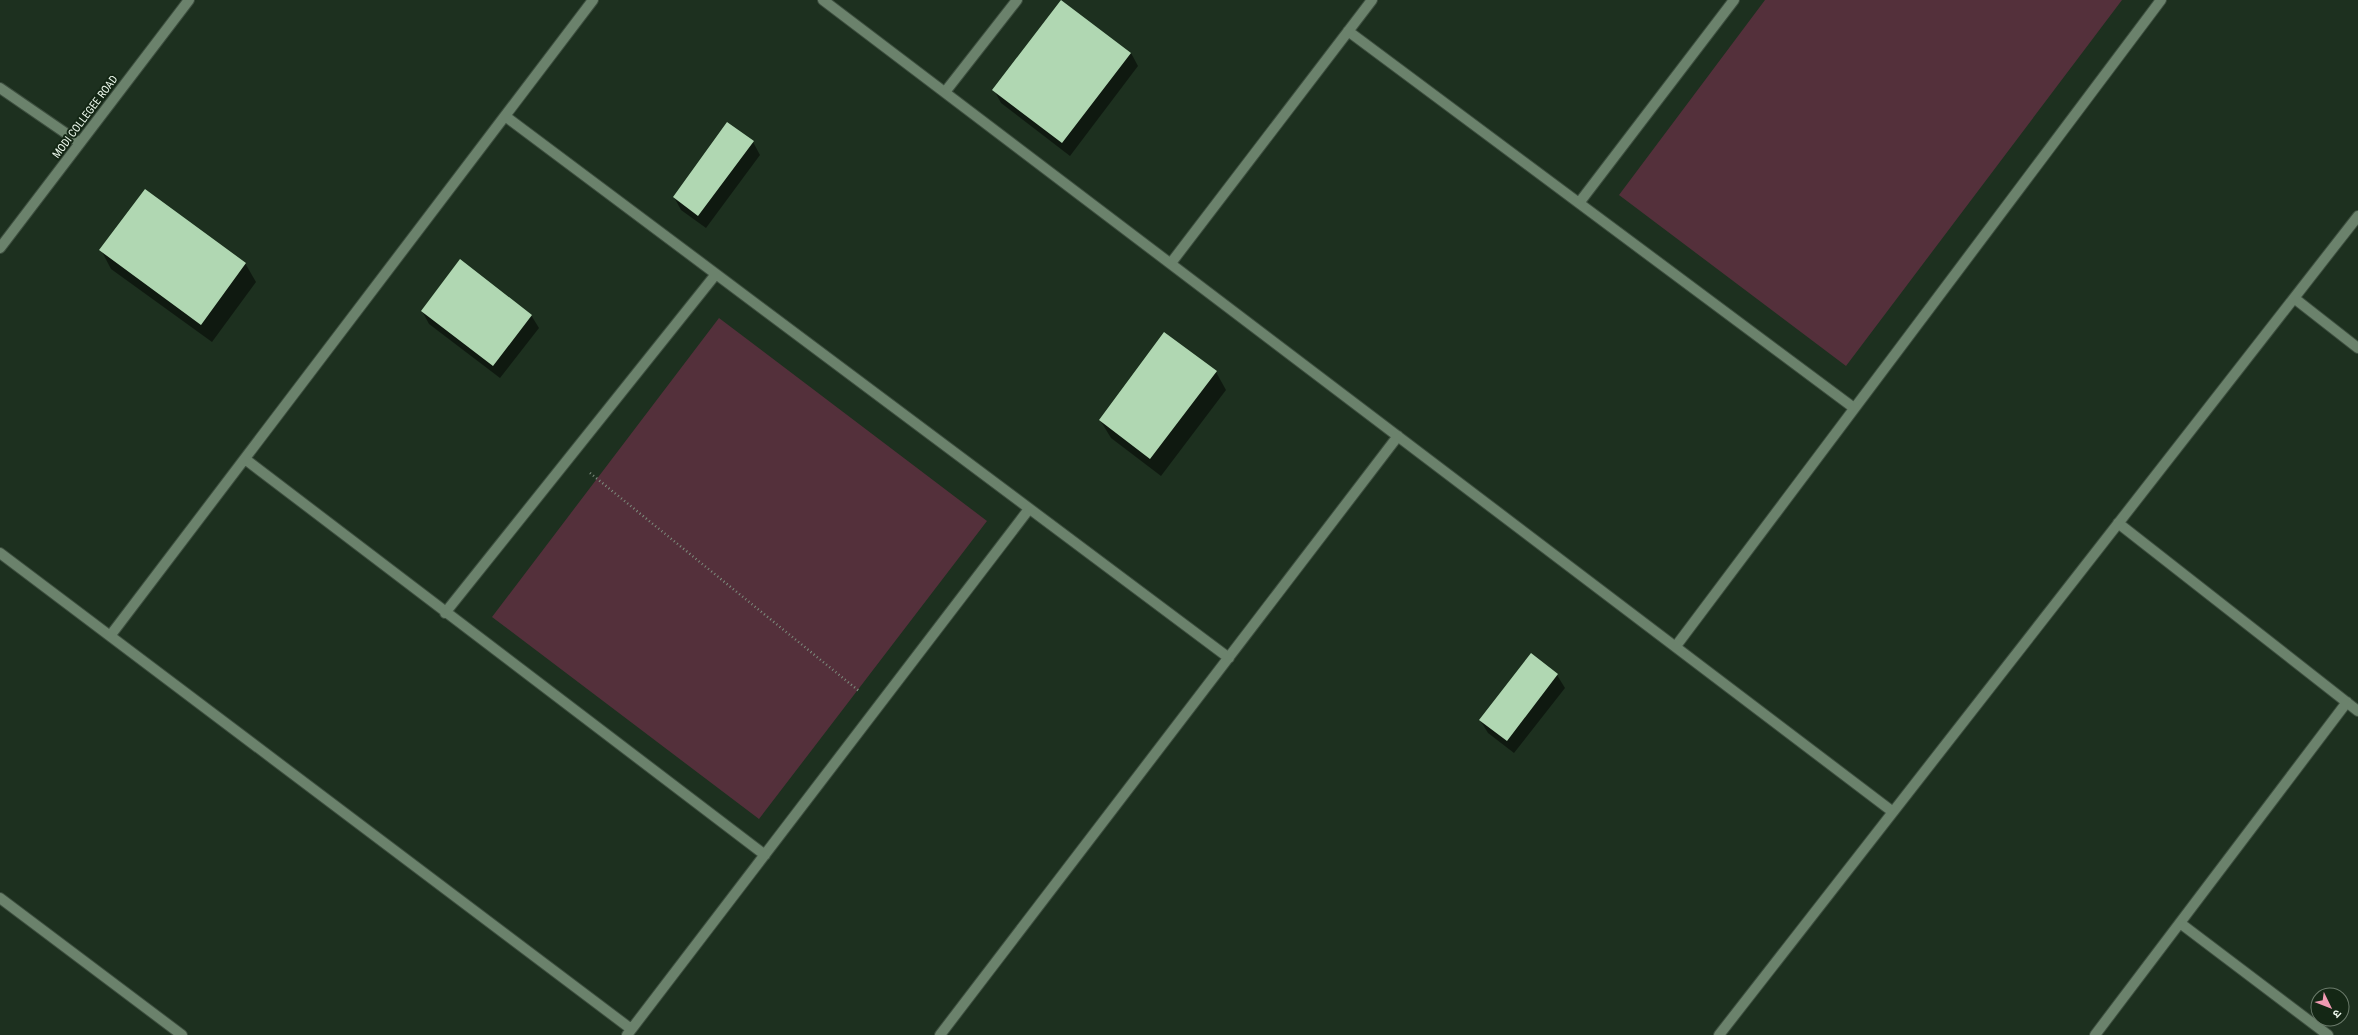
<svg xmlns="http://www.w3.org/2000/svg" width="2358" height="1035" font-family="'Roboto Condensed','Noto Sans Devanagari',sans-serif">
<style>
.green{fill:#54303b}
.shadow{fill:#0007}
.building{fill:#b0d7b2}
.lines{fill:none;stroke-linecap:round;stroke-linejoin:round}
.minor-casing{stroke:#3d4e3f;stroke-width:12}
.path{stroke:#7d8d7e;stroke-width:2.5;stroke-dasharray:1 3;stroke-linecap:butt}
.minor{stroke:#6b826c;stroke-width:10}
.labels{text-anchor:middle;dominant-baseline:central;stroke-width:4;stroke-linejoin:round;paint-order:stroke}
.street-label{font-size:11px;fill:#edf9ed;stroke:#142715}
</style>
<rect width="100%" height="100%" fill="#1d301f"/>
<path class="green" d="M 1765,0 L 2122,0 L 1846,366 L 1619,195 Z
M 719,318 L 987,521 L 759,819 L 492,617 Z"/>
<path class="shadow" d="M 1131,53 L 1138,66 L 1070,156 L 1001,103 L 994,90 Z
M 753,142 L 760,155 L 706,228 L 681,210 L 674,197 Z
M 101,250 L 245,263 L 256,282 L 212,342 L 111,269 Z
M 422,311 L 531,315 L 539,328 L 500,378 L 429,324 Z
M 1216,372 L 1226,390 L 1161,476 L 1111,438 L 1100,420 Z
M 1531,654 L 1557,675 L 1565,688 L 1514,753 L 1488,733 L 1480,720 Z"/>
<path class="building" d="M 1061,0 L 1131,53 L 1062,143 L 992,90 Z
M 727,122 L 754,141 L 698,216 L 673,197 Z
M 145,189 L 246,263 L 201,325 L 99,250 Z
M 460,259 L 532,315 L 493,366 L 421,311 Z
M 1164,332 L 1217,371 L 1150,459 L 1099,420 Z
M 1531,653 L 1558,674 L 1507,741 L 1479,720 Z"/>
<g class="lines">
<g class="minor-casing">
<path id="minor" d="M 823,0 L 1893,812
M 1348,31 L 1854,408
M 0,88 L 80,143
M 945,92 L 1017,0
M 505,116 L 1229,658
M 1579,203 L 1734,0
M 0,248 L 189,0
M 1171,263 L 1372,0
M 2294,298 L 2358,348
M 245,459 L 765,855
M 2118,523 L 2358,711
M 0,553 L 631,1029
M 445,613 L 716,274
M 110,636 L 593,0
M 1676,646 L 2161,0
M 0,898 L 182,1035
M 2180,923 L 2328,1035
M 627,1035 L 1029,509
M 940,1035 L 1398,436
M 1719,1035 L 2358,216
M 2095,1035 L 2347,702"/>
</g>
<path class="path" d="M 590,473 L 859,691"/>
<use href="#minor" class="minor"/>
</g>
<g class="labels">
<g class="street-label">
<text transform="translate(85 117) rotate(-53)">MODI COLLEGEE ROAD</text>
</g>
</g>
<g transform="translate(2330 1007) rotate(133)"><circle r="19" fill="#142715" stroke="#6b7b6b"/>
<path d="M0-3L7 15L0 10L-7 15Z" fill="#f19ab3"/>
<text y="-6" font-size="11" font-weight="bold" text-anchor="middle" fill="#edf9ed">उ</text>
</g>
</svg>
